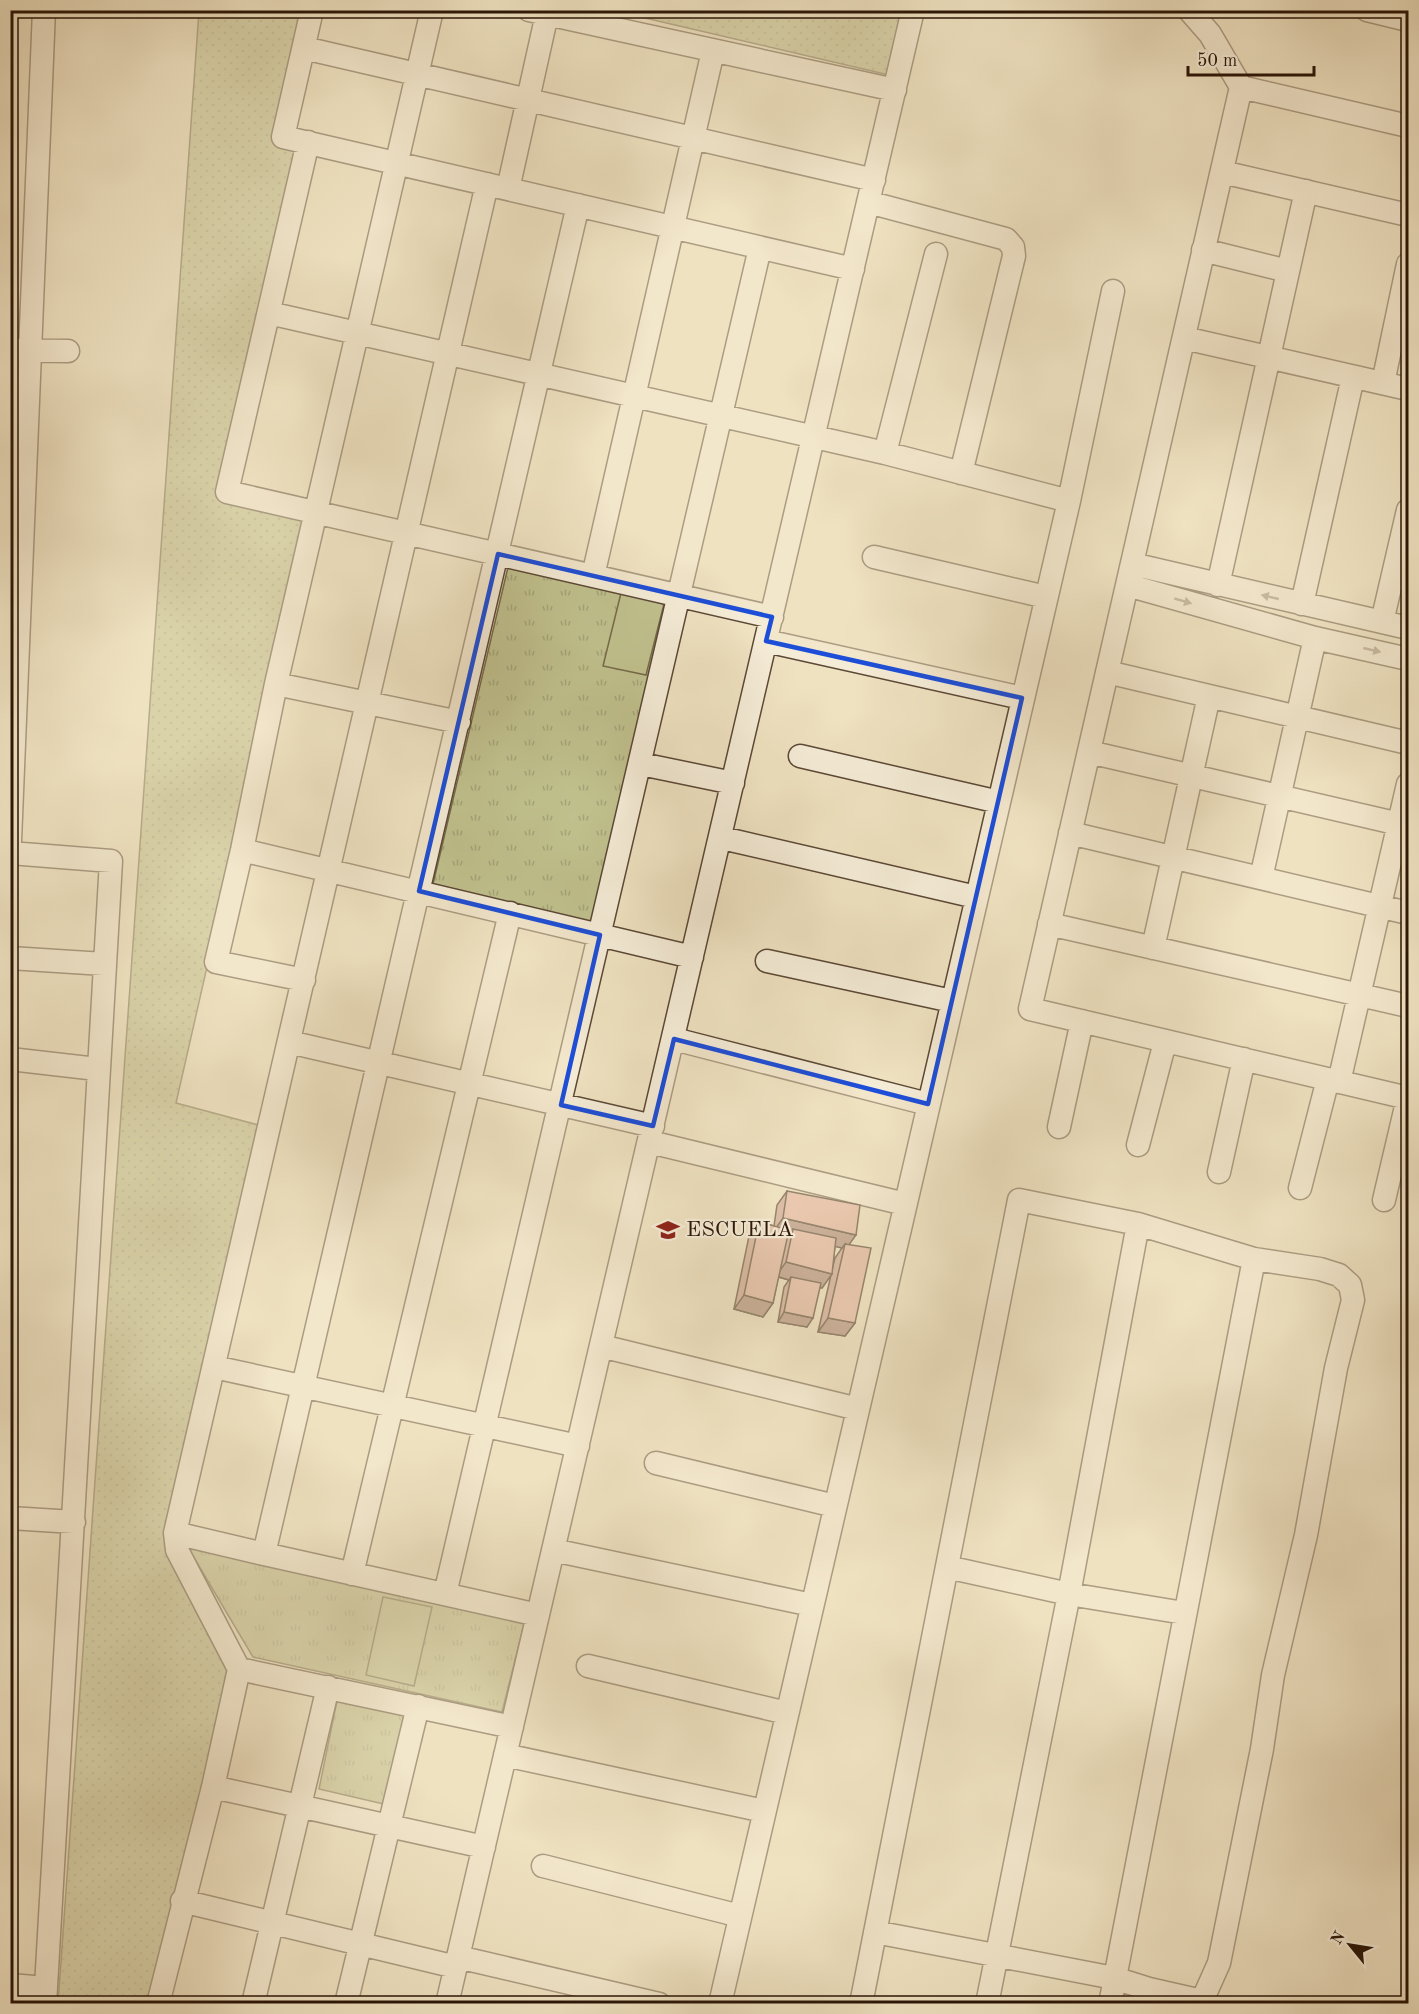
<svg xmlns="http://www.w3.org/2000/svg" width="1419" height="2014" font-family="'Old Standard TT',serif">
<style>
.grass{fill:url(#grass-dots);stroke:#756b4a;stroke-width:1.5}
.park{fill:url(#park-tufts);stroke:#756b4a;stroke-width:1.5}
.pitch{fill:#c0c18e;stroke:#756b4a;stroke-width:1.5}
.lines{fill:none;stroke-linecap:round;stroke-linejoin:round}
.minor-casing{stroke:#5b4836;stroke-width:25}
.minor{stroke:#f5ecd7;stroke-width:22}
.wall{fill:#c39184;stroke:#2a1507;stroke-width:1.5;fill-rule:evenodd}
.shaded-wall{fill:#9f766b;stroke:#2a1507;stroke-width:1.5}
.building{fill:#e3a999;stroke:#2a1507;stroke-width:1.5}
.oneway{fill:#9a8b79}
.marked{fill:none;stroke:#1d4ed8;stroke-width:4.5;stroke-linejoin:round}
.labels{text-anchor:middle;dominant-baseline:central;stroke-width:4.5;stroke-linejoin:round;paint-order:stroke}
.poi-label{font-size:22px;fill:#2a1507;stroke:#f5ecd7;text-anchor:start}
</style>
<defs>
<pattern id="grass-dots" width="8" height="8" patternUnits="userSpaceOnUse" patternTransform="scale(1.5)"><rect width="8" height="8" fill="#c0c18e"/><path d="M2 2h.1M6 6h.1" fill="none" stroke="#a5a579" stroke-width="1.8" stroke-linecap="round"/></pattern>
<pattern id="park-tufts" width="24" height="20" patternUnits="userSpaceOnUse" patternTransform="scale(1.5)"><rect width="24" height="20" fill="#c0c18e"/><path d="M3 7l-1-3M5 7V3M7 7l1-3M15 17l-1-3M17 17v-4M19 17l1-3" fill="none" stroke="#a5a579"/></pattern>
</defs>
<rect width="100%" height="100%" fill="#efe2c1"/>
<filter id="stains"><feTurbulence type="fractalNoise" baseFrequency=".00333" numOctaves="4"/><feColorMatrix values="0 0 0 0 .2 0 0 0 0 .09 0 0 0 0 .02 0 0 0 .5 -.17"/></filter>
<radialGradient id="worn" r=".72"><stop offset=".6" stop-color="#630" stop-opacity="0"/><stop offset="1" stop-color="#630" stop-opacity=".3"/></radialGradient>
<path class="grass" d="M 199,11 L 306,11 L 277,141 L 302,147 L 220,495 L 310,515 L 176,1103 L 262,1126 L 166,1547 L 234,1661 L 152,2003 L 58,2004 Z
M 615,11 L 903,11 L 889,75 Z"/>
<path class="park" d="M 509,563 L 669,601 L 594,924 L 433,884 Z
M 191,1544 L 525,1620 L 502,1712 L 253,1657 L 190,1551 Z
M 338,1696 L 410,1713 L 388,1805 L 319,1789 Z"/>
<path class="pitch" d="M 621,593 L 664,604 L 646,675 L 603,666 Z
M 383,1597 L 432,1607 L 414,1686 L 366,1675 Z"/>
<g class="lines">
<g class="minor-casing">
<path id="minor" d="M 312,10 L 283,137 L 853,269
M 529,10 L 895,90
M 1189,10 L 1210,34 L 1241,87 L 1030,1009 L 1408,1098
M 1367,10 L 1408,20
M 304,48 L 874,180
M 1241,87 L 1408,126
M 308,142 L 227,492 L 772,617
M 1222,172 L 1408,215
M 508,189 L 547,14
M 868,202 L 1006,239 L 1013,247 L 1014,256 L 961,473
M 1203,250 L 1288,271
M 269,313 L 885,453 L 1069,501
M 1184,338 L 1408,389
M 10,350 L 68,351
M 1383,383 L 1408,264
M 885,453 L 936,254
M 874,557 L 1046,597
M 1132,564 L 1408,628
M 593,576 L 713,51
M 1127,585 L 1315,638 L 1408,659
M 1218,585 L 1306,191
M 1302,604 L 1353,377
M 1382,622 L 1408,510
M 766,641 L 1022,698
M 1107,672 L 1408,743
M 276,684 L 459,722
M 1089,752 L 1408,826
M 800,756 L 999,802
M 641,764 L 733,783
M 1070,833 L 1408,913
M 722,838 L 976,897
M 10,841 L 44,10
M 242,850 L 692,957
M 10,853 L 111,861 L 45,2004
M 1261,878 L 1315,638
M 1049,924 L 1408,1006
M 1153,948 L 1209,696
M 10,958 L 104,964
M 767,961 L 952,1001
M 304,980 L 216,962 L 242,850 L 276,684 L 432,10
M 674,1039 L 928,1104
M 289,1042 L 653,1126
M 10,1059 L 97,1069
M 1339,1082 L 1408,784
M 1059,1127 L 1082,1021
M 650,1142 L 905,1204
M 1138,1145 L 1165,1042
M 1219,1172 L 1244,1059
M 1300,1188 L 1328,1079
M 1384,1200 L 1408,1098
M 601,1346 L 858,1409
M 214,1367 L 578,1446
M 656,1463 L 835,1506
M 10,1518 L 74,1522
M 175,1533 L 264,1554
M 553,1550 L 812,1605
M 947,1567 L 1069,1594 L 1184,1613
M 352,1574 L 510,913
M 445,1594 L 760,248
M 538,1615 L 264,1554 L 578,205
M 588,1666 L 787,1713
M 239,1669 L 512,1727
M 505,1755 L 764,1811
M 213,1787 L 484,1847
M 543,1866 L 740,1916
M 182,1901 L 456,1967
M 875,1932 L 1114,1978 L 1149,1989 L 1202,2001 L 1202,2004
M 458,1957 L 659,2004
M 10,1985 L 46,1988
M 1202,2001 L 1219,1963 L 1262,1749 L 1273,1675 L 1306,1535 L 1336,1368 L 1353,1300 L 1350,1285 L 1339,1275 L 1320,1269 L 1254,1259
M 158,2004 L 213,1787 L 239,1669 L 177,1550 L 175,1533 L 487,184
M 253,2004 L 328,1687
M 346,2004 L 418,1706
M 447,2004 L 913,10
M 720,2004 L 1069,501 L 1113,291
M 861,2004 L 1019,1200 L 1138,1224 L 1069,1594 L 987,2004
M 1110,2004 L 1254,1259 L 1138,1224"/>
</g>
<use href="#minor" class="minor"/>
</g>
<path class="wall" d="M 787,1191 L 849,1244 L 855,1323 L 845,1336 L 818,1332 L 831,1275 L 822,1288 L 820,1287 L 807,1327 L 778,1322 L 784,1287 L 789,1280 L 778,1277 L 773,1303 L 763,1317 L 734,1309 L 749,1236 L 759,1222 L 774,1226 L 777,1205 ZM 835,1246 L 842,1248 L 835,1258 L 832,1270 Z"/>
<path class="shaded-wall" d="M 783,1218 L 856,1235 L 846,1249 L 845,1244 L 842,1248 L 791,1236 L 793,1229 L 788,1236 L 773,1232 Z
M 786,1262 L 832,1274 L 822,1288 L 790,1280 L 791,1277 L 789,1280 L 776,1276 Z
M 744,1295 L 773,1303 L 763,1317 L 734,1309 Z
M 784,1312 L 813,1318 L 807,1327 L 778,1322 Z
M 828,1318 L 855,1323 L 845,1336 L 818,1332 Z"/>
<path class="building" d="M 787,1191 L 860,1205 L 856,1235 L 783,1218 Z
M 759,1222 L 789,1230 L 773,1303 L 744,1295 Z
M 793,1229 L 836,1238 L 832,1274 L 786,1262 Z
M 845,1244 L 871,1248 L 855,1323 L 828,1318 Z
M 791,1277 L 821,1283 L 813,1318 L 784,1312 Z"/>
<defs><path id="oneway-solid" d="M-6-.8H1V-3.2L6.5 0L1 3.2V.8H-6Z" transform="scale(1.5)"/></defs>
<g class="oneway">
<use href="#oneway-solid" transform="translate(1270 597) rotate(-167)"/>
<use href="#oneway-solid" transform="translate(1183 601) rotate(16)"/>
<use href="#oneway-solid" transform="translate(1372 650) rotate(13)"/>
</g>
<path d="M0 0H1419V2014H0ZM 498,554 L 772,617 L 766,641 L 1022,698 L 928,1104 L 674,1039 L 653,1126 L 561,1105 L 600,935 L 419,891 Z" fill="#efe2c1" fill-opacity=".55" fill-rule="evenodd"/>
<path class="marked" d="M 498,554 L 772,617 L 766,641 L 1022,698 L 928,1104 L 674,1039 L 653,1126 L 561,1105 L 600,935 L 419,891 Z"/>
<defs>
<g id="school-bare" transform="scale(1.8)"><path d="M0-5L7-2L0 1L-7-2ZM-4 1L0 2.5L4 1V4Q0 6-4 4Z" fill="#8f2418" stroke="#f5ecd7" stroke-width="2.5" paint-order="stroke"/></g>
</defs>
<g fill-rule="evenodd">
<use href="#school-bare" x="668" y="1230"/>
</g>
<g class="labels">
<g class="poi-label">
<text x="686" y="1230">ESCUELA</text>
</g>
</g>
<rect width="1419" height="2014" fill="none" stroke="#efe2c1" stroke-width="36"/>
<rect x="12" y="12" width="1395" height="1990" fill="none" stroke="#2a1507" stroke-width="3"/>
<rect x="18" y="18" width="1383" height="1978" fill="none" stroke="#2a1507" stroke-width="1.5"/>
<g transform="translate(1350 1945) rotate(300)" stroke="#f5ecd7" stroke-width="4.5" paint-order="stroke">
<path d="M0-4.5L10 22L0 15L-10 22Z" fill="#2a1507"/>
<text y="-9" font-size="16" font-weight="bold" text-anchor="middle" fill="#2a1507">N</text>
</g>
<path d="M1188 66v9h126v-9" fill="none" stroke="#2a1507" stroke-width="3"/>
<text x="1197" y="66" font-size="18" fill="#2a1507" stroke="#f5ecd7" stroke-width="4.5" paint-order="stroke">50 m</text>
<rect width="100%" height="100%" filter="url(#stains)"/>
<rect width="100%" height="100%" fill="url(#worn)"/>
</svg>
